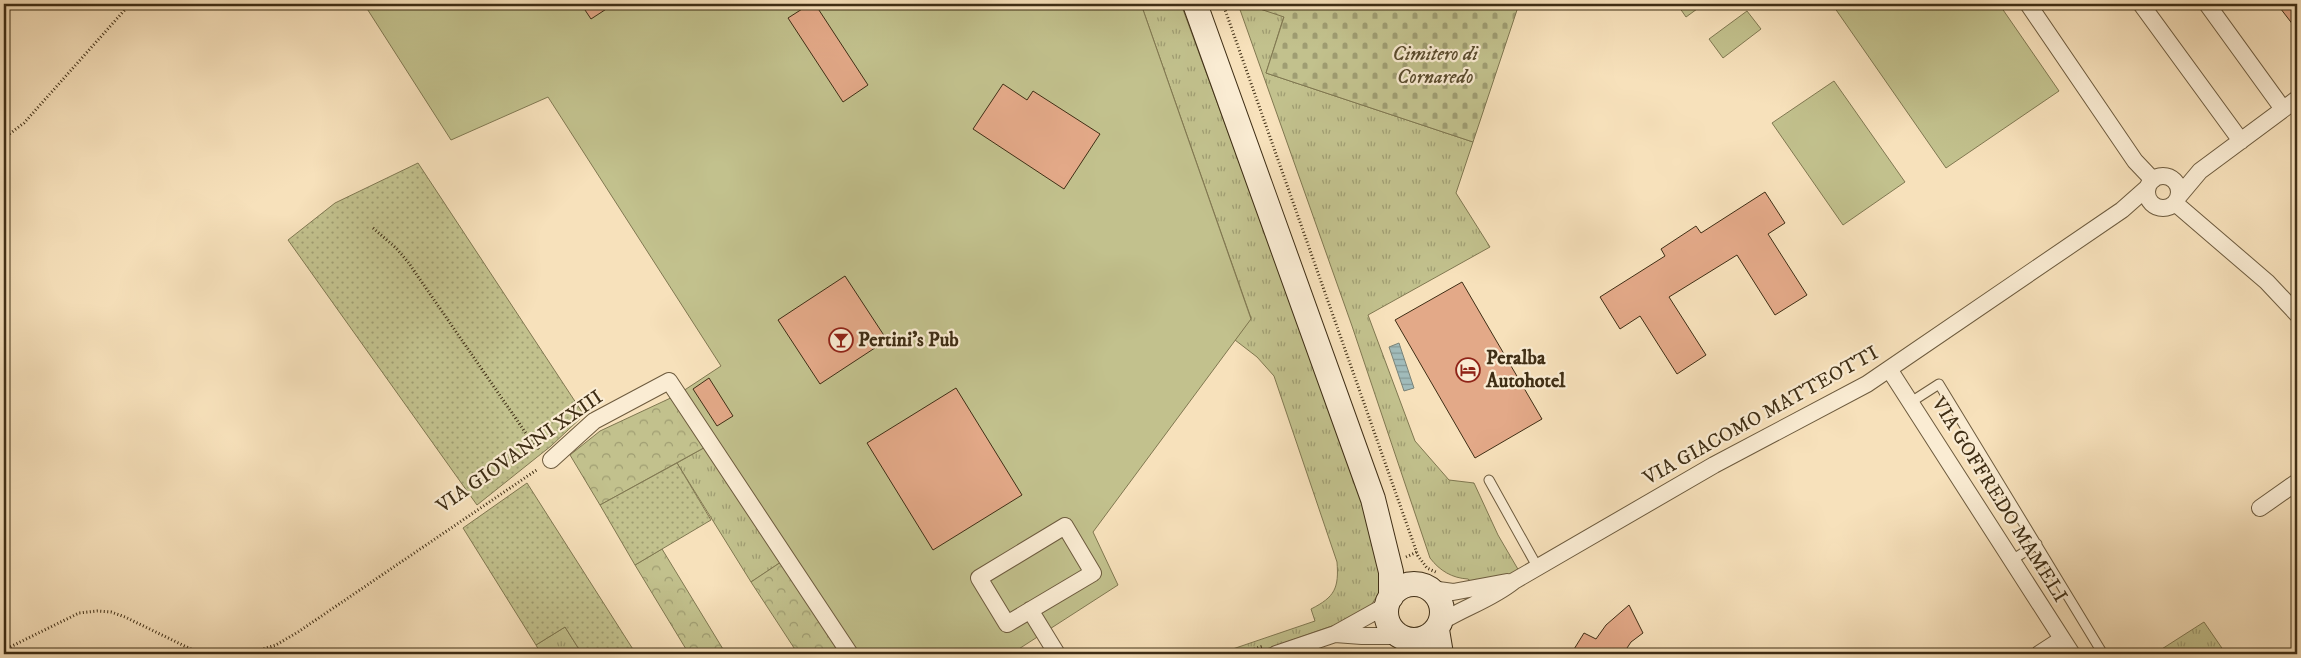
<svg xmlns="http://www.w3.org/2000/svg" width="2301" height="658" font-family="'IM FELL DW Pica',serif">
<style>
.grass{fill:url(#grass-tufts);stroke:#807851}
.forest{fill:url(#forest-crowns);stroke:#807851}
.cemetery{fill:url(#cemetery-stones);stroke:#807851}
.garden{fill:url(#garden-dots);stroke:#807851}
.pitch{fill:#c2c18d;stroke:#807851}
.water{fill:url(#water-rules);stroke:#7a8378}
.building{fill:#e3a988;stroke:#3f2e15}
.lines{fill:none;stroke-linecap:round;stroke-linejoin:round}
.lane-casing{stroke:#6d5b3e;stroke-width:11}
.street-casing{stroke:#6d5b3e;stroke-width:18}
.secondary-casing{stroke:#3f2e15;stroke-width:26}
.path{stroke:#3f2e15;stroke-width:3;stroke-dasharray:1 2.5;stroke-linecap:butt}
.lane{stroke:#faecd3;stroke-width:9}
.street{stroke:#faecd3;stroke-width:16}
.secondary{stroke:#faecd3;stroke-width:24}
.labels{text-anchor:middle;dominant-baseline:central;stroke-width:4.5;stroke-linejoin:round;paint-order:stroke}
.park-label{font-size:20px;font-style:italic;fill:#594b2d;stroke:#faecd3}
.poi-label{font-size:20px;font-weight:bold;fill:#3f2e15;stroke:#faecd3;text-anchor:start}
.street-label{font-size:20px;fill:#3f2e15;stroke:#faecd3}
</style>
<defs>
<pattern id="grass-tufts" width="24" height="20" patternUnits="userSpaceOnUse" patternTransform="scale(1.25)"><rect width="24" height="20" fill="#c2c18d"/><path d="M3 7l-1-3M5 7V3M7 7l1-3M15 17l-1-3M17 17v-4M19 17l1-3" fill="none" stroke="#9f9d72"/></pattern>
<pattern id="forest-crowns" width="20" height="18" patternUnits="userSpaceOnUse" patternTransform="scale(1.25)"><rect width="20" height="18" fill="#c2c18d"/><path d="M2 6a3 3 0 1 1 6 0M12 15a3 3 0 1 1 6 0" fill="none" stroke="#9f9d72"/></pattern>
<pattern id="cemetery-stones" width="16" height="16" patternUnits="userSpaceOnUse" patternTransform="scale(1.25)"><rect width="16" height="16" fill="#c2c18d"/><path d="M2 7V4a2 2 0 0 1 4 0v3zM10 15v-3a2 2 0 0 1 4 0v3z" fill="#9f9d72"/></pattern>
<pattern id="garden-dots" width="8" height="8" patternUnits="userSpaceOnUse" patternTransform="scale(1.25)"><rect width="8" height="8" fill="#c2c18d"/><path d="M2 2h.1M6 6h.1" fill="none" stroke="#9f9d72" stroke-width="1.8" stroke-linecap="round"/></pattern>
<pattern id="water-rules" width="6" height="5" patternUnits="userSpaceOnUse" patternTransform="scale(1.25)"><rect width="6" height="5" fill="#a1bbba"/><path d="M0 2.5h6" fill="none" stroke="#859896"/></pattern>
</defs>
<rect width="100%" height="100%" fill="#f7e1bb"/>
<filter id="stains"><feTurbulence type="fractalNoise" baseFrequency=".004" numOctaves="4"/><feColorMatrix values="0 0 0 0 .2 0 0 0 0 .09 0 0 0 0 .02 0 0 0 .5 -.17"/></filter>
<radialGradient id="worn" r=".72"><stop offset=".6" stop-color="#630" stop-opacity="0"/><stop offset="1" stop-color="#630" stop-opacity=".3"/></radialGradient>
<path class="grass" d="M 1141,4 L 1181,4 L 1359,489 L 1382,560 L 1382,588 L 1370,607 L 1352,619 L 1252,654 L 1218,654 L 1315,621 L 1311,609 C 1335,597 1339,588 1337,562 L 1274,376 L 1257,357 L 1235,340 L 1251,318 Z
M 1238,4 L 1255,4 L 1254,7 L 1284,16 L 1266,73 L 1473,142 L 1456,193 L 1490,247 L 1368,315 L 1415,441 L 1449,480 L 1474,483 L 1498,535 L 1519,571 L 1511,575 L 1474,584 L 1468,579 C 1452,578 1440,571 1430,558 L 1352,326 Z
M 709,445 L 784,560 L 751,582 L 677,463 Z
M 2204,622 L 2226,654 L 2154,654 Z
M 565,627 L 582,654 L 541,654 L 536,645 Z"/>
<path class="forest" d="M 677,395 L 709,445 L 600,505 L 570,455 L 600,431 Z
M 662,549 L 726,654 L 689,654 L 635,565 Z
M 784,560 L 845,654 L 798,654 L 751,582 Z"/>
<path class="cemetery" d="M 1255,4 L 1519,4 L 1473,142 L 1266,73 L 1284,17 L 1254,7 Z"/>
<path class="garden" d="M 418,163 L 584,415 L 551,446 L 477,505 L 288,240 L 335,203 Z
M 677,463 L 711,520 L 635,565 L 600,505 Z
M 527,483 L 636,654 L 582,654 L 565,627 L 536,645 L 463,528 Z"/>
<path class="pitch" d="M 364,4 L 1141,4 L 1251,319 L 1093,532 L 1118,585 L 1011,654 L 845,654 L 677,395 L 721,366 L 548,97 L 451,140 Z
M 1677,4 L 1704,4 L 1686,17 Z
M 1832,4 L 1999,4 L 2059,91 L 1946,168 Z
M 1747,11 L 1761,29 L 1723,58 L 1709,39 Z
M 1834,81 L 1905,182 L 1843,225 L 1772,123 Z"/>
<path class="water" d="M 1399,343 L 1414,388 L 1404,391 L 1389,347 Z"/>
<path class="building" d="M 581,4 L 614,4 L 591,19 Z
M 810,4 L 815,4 L 868,85 L 843,102 L 788,18 Z
M 2277,4 L 2297,4 L 2297,30 Z
M 1003,84 L 1027,100 L 1033,91 L 1100,134 L 1064,189 L 973,129 Z
M 1765,192 L 1785,223 L 1768,234 L 1807,295 L 1775,315 L 1737,255 L 1669,297 L 1706,355 L 1677,374 L 1640,316 L 1620,329 L 1600,297 L 1665,256 L 1661,249 L 1696,226 L 1701,233 Z
M 845,276 L 887,340 L 820,384 L 778,320 Z
M 1462,282 L 1542,419 L 1475,458 L 1395,320 Z
M 709,378 L 733,416 L 717,426 L 693,389 Z
M 956,388 L 1022,495 L 933,550 L 867,443 Z
M 1629,605 L 1643,633 L 1631,642 L 1623,654 L 1571,654 L 1584,633 L 1596,639 L 1606,625 Z"/>
<g class="lines">
<g class="lane-casing">
<path id="lane" d="M 1911,402 L 1939,384 L 2103,654
M 1489,480 L 1538,568
M 2012,560 L 2037,544"/>
</g>
<g class="street-casing">
<path id="street" d="M 2028,4 L 2135,161 L 2153,180
M 2141,4 L 2241,141
M 2207,4 L 2283,109
M2147 192a16 16 0 1 1 32 0a16 16 0 1 1-32 0Z
M 2179,196 L 2200,171 L 2297,99
M 2175,203 L 2267,282 L 2297,314
M 1889,369 L 2072,654
M 551,460 L 594,421 L 669,381 L 850,654
M 2260,508 L 2297,482
M 1065,526 L 1093,573 L 1007,624 L 979,578 Z
M 1431,589 L 1453,592 L 1507,582
M 1030,610 L 1057,654
M 1441,622 C 1465,607 1492,599 1514,581 L 1714,465 L 1867,384 L 2122,210 L 2148,187
M 1335,634 L 1362,636 L 1398,636
M 1276,654 L 1335,634 L 1387,605
M 2039,654 L 2062,639"/>
</g>
<g class="secondary-casing">
<path id="secondary" d="M 1195,4 L 1373,499 L 1391,572 L 1391,597
M1386 612a28 28 0 1 1 56 0a28 28 0 1 1-56 0Z
M 1437,630 L 1441,654"/>
</g>
<path class="path" d="M 1223,4 L 1418,556 L 1427,568 L 1438,573
M 4,138 L 24,123 L 130,4
M 373,228 L 396,248 L 408,262 L 532,442 L 539,449
M 1406,557 L 1417,552
M 4,650 L 79,613 L 97,611 L 111,612 L 125,617 L 201,654
M 247,654 L 276,645 L 298,632 L 538,469
M 1241,654 L 1263,646"/>
<use href="#lane" class="lane"/>
<use href="#street" class="street"/>
<use href="#secondary" class="secondary"/>
</g>
<defs>
<g id="bar-ring" transform="scale(1.25)"><circle r="9.5" fill="#faecd3" stroke="#8f2418" stroke-width="1.5"/><path d="M-6-5H6L.8 .8V4.5H3.5V6h-7V4.5H-.8V.8Z" fill="#8f2418"/></g>
<g id="hotel-ring" transform="scale(1.25)"><circle r="9.5" fill="#faecd3" stroke="#8f2418" stroke-width="1.5"/><path d="M-6-4.5h1.5V1H6V5H4.5V3h-9V5H-6ZM-4 0a1.8 1.8 0 1 1 3.6 0ZM.5 0V-2.5h3Q6-2.5 6 0Z" fill="#8f2418"/></g>
</defs>
<g fill-rule="evenodd">
<use href="#bar-ring" x="841" y="340"/>
<use href="#hotel-ring" x="1468" y="370"/>
</g>
<g class="labels">
<g class="park-label">
<text x="1435" y="54">Cimitero di<tspan x="1435" dy="23">Cornaredo</tspan></text>
</g>
<g class="poi-label">
<text x="858" y="340">Pertini's Pub</text>
<text x="1486" y="358">Peralba<tspan x="1486" dy="23">Autohotel</tspan></text>
</g>
<g class="street-label">
<text transform="translate(1761 416) rotate(-29)">VIA GIACOMO MATTEOTTI</text>
<text transform="translate(520 452) rotate(-35)">VIA GIOVANNI XXIII</text>
<text transform="translate(1999 500) rotate(58)">VIA GOFFREDO MAMELI</text>
</g>
</g>
<rect width="2301" height="658" fill="none" stroke="#f7e1bb" stroke-width="20"/>
<rect x="5" y="5" width="2291" height="648" fill="none" stroke="#3f2e15" stroke-width="2.5"/>
<rect x="10" y="10" width="2281" height="638" fill="none" stroke="#3f2e15"/>
<rect width="100%" height="100%" filter="url(#stains)"/>
<rect width="100%" height="100%" fill="url(#worn)"/>
</svg>
